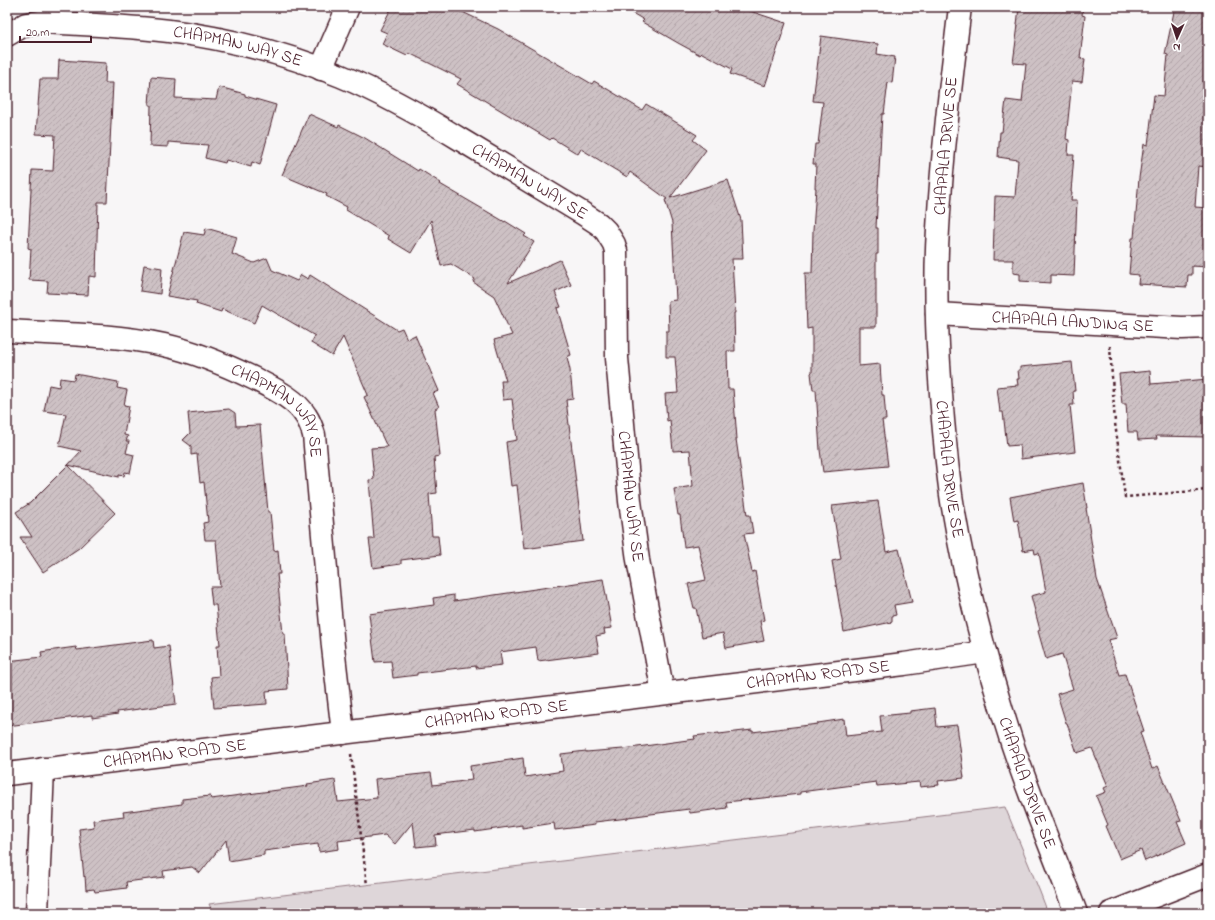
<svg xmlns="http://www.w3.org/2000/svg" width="1215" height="920" font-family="'Indie Flower',sans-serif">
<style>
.green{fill:#ded6d9;stroke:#947a82}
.building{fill:url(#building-hatch);stroke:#4a1f2b}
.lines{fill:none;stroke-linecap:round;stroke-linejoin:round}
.minor-casing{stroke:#4a1f2b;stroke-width:25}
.tertiary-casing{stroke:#4a1f2b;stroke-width:25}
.path{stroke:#4a1f2b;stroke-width:2.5;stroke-dasharray:3 3;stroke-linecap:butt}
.minor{stroke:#fff;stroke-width:22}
.tertiary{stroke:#fff;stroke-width:22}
.labels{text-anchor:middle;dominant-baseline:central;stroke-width:4;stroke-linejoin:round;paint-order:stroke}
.street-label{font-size:17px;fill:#4a1f2b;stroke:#fff}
</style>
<defs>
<pattern id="building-hatch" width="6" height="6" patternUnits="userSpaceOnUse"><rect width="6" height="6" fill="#cdc1c4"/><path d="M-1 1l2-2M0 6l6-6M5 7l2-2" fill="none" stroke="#b2a5a9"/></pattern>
</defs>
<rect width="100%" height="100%" fill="#f8f6f7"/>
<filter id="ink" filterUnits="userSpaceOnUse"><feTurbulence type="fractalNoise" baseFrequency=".025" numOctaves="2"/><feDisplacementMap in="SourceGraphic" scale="8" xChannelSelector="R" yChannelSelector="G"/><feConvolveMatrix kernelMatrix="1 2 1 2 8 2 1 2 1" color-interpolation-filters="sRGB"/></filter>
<g filter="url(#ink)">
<path class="green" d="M 1005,807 L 1040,892 L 1048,913 L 213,913 L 209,904 Z"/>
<path class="building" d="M 392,7 L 452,7 L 498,29 L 592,84 L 594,81 L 642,110 L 646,104 L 697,135 L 693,140 L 706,150 L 670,198 L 728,180 L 741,220 L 743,259 L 732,259 L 735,313 L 734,313 L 735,351 L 727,351 L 728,389 L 733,389 L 737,439 L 736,439 L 747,515 L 750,515 L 753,533 L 744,534 L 752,572 L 755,571 L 764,620 L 760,621 L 764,641 L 726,648 L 723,633 L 702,637 L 696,608 L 694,608 L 688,584 L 706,580 L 698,545 L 684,547 L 680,515 L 678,515 L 674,489 L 693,486 L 690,450 L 673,451 L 670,420 L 667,421 L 665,394 L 678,393 L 675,357 L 666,357 L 666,331 L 669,331 L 668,301 L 676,300 L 672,223 L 665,200 L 667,199 L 630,172 L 627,177 L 581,149 L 578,154 L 552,138 L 550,140 L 457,84 L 461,79 L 409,53 L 407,56 L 382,44 L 387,33 L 380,30 Z
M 622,7 L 738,7 L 786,23 L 765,86 L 730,74 L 732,69 L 702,53 L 700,55 L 678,43 L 642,22 L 644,20 Z
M 1019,7 L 1083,7 L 1082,15 L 1085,16 L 1080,58 L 1085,59 L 1082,82 L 1072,81 L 1066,139 L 1069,140 L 1068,155 L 1074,155 L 1071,192 L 1072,192 L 1071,200 L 1077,200 L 1074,276 L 1051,275 L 1051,283 L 1020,281 L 1020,274 L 1013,273 L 1013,260 L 993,260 L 995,196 L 1015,197 L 1018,160 L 998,157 L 1000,132 L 1002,132 L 1006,100 L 1022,102 L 1026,64 L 1013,63 L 1018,25 L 1017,25 Z
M 1175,7 L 1208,7 L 1208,167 L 1198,166 L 1195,207 L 1208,208 L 1208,267 L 1192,266 L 1192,275 L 1188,275 L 1187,287 L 1138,284 L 1139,275 L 1129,274 L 1132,238 L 1134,238 L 1139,178 L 1144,144 L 1148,145 L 1154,95 L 1164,96 L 1168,55 L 1165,54 Z
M 821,36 L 878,44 L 877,54 L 895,57 L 892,83 L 888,82 L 884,114 L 882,114 L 876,228 L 878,228 L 878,254 L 876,254 L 876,327 L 859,327 L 859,366 L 880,364 L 882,395 L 884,395 L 886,420 L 882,420 L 888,466 L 823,472 L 820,450 L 816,390 L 813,390 L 811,373 L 812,372 L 812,328 L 807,329 L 805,273 L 812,273 L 813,231 L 816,188 L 815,188 L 816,164 L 813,164 L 815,144 L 818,144 L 823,102 L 813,101 Z
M 59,60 L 106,63 L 105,83 L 113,83 L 107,202 L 98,202 L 96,277 L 89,276 L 88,295 L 47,293 L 48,281 L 29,280 L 31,249 L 28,248 L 32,170 L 53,171 L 55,135 L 36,134 L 40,79 L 58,79 Z
M 151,77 L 176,79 L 175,98 L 216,100 L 219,87 L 245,94 L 245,96 L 276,105 L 260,165 L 252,162 L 251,167 L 226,160 L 225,163 L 205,158 L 208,145 L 168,142 L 168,147 L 150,146 L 151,105 L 149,105 Z
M 309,114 L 338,127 L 339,125 L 365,138 L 418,171 L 419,169 L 441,183 L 440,184 L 505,222 L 505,221 L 526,234 L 524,236 L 534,242 L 508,283 L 560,260 L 571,285 L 555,292 L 561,307 L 557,308 L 571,355 L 567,357 L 570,370 L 573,399 L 566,400 L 583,541 L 524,549 L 517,485 L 511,486 L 506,442 L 517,440 L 512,399 L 503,400 L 501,381 L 506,381 L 494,340 L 512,335 L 494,296 L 473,282 L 475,279 L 451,264 L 441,266 L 431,220 L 411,253 L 388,239 L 389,236 L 346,210 L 347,207 L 326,196 L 327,194 L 282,175 Z
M 206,228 L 237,237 L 232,254 L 254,263 L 267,258 L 272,270 L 297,281 L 301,275 L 308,279 L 310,275 L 397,330 L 402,328 L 407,339 L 415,335 L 439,391 L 433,393 L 439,407 L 435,409 L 440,456 L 434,457 L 437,493 L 429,494 L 432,536 L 438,536 L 440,555 L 401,560 L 401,564 L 373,568 L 369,539 L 374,539 L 369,480 L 374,479 L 371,448 L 387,447 L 364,397 L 368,395 L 343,337 L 332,356 L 311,343 L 315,336 L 262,305 L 254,323 L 222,309 L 221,312 L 196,304 L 197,301 L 167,296 L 184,232 L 204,235 Z
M 144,265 L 162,268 L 160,294 L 140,291 Z
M 1072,362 L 1075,391 L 1073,391 L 1074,405 L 1070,405 L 1075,452 L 1021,459 L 1020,445 L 1007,446 L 1003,412 L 1000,412 L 997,387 L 1018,385 L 1017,379 L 1019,379 L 1018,370 L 1020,370 L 1020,367 Z
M 1150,371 L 1151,384 L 1208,379 L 1208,437 L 1156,436 L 1157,439 L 1138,440 L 1137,432 L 1128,432 L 1126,404 L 1122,404 L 1119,374 Z
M 75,374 L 118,382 L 117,388 L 127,390 L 124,405 L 129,406 L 124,435 L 128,436 L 126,441 L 129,441 L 126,453 L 134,455 L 130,473 L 125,472 L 124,476 L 119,475 L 119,477 L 68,465 L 81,451 L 59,446 L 66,414 L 44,411 L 49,385 L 59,387 L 60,378 L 74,380 Z
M 229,409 L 235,413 L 236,426 L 260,425 L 268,512 L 270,512 L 274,551 L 278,550 L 280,574 L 277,574 L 283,634 L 285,634 L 288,689 L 266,691 L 267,704 L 214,708 L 211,677 L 219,676 L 217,645 L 220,645 L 216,605 L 212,605 L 210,587 L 220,587 L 216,540 L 205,540 L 203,523 L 208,522 L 204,482 L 200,483 L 197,454 L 191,455 L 191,446 L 183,440 L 190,433 L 188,413 Z
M 68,465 L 115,513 L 79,548 L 43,572 L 20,537 L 32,537 L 16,512 L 30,503 Z
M 1083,483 L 1087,508 L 1086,508 L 1097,579 L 1117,638 L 1108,640 L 1119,675 L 1125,674 L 1144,731 L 1140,732 L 1152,769 L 1158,766 L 1181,821 L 1177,822 L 1186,843 L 1145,861 L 1141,850 L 1120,859 L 1106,826 L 1108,825 L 1096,796 L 1106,792 L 1104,788 L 1108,786 L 1092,748 L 1077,753 L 1067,723 L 1066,723 L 1057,694 L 1073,689 L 1062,654 L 1046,659 L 1038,631 L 1040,630 L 1031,596 L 1046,592 L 1039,553 L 1035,554 L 1034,549 L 1023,551 L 1018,520 L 1014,521 L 1010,497 Z
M 878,501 L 886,552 L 899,549 L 912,602 L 894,605 L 896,615 L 892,616 L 892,622 L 844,632 L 832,561 L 841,559 L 832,506 Z
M 603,579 L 612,628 L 604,629 L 605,634 L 596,636 L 599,653 L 538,661 L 536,647 L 500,652 L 502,665 L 476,668 L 476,666 L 417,673 L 417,675 L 393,678 L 391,661 L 375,662 L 369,614 L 434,605 L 433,598 L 454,595 L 454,601 Z
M 153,640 L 154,648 L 169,646 L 176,704 L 117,712 L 118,714 L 92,718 L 92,715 L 7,726 L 7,661 L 42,657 L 41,652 L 47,651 L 76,647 L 77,650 Z
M 935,708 L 937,727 L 957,725 L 964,778 L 938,781 L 939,785 L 920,787 L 919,782 L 877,786 L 876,782 L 800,792 L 800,794 L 726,802 L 727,808 L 690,813 L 689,809 L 628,817 L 628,818 L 595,822 L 595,825 L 555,830 L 554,823 L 522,828 L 522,825 L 475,832 L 475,830 L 435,835 L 436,845 L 416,847 L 413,822 L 395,844 L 385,835 L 338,841 L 339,849 L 319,852 L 318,844 L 264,851 L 264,855 L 229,861 L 226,840 L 200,873 L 192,867 L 163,871 L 164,877 L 126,882 L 127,888 L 95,892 L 94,889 L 86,890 L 85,876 L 84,877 L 79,829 L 94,827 L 93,820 L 124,816 L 123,812 L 182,804 L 182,799 L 210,796 L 211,799 L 308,786 L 307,784 L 335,780 L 338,802 L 377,798 L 375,779 L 431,773 L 433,785 L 472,780 L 470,766 L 523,758 L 525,777 L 563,771 L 561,754 L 586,751 L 586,752 L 623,749 L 695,739 L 694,736 L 719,733 L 719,734 L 752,730 L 752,732 L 818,724 L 818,723 L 844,719 L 846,736 L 882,732 L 880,716 L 910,713 L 910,711 Z"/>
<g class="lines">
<g class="minor-casing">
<g id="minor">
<path id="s1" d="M 7,35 L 26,24 L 39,22 C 82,24 126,26 169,31 C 227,38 286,54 341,76 C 384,94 424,117 463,141 C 503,165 542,189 582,213 L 599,224 L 606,231 L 614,244 L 616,251 L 617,358 L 630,501 L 638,560 L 663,693"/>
<path d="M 321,69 L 348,7"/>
<path id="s2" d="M 937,314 L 1182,328 L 1208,327"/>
<path id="s3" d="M 7,331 C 59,334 113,334 164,345 C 196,352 226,365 255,379 C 272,388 295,398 306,416 C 310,422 312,428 314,435 L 333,647 L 343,733"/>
<path id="s4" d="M 7,774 L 904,664 L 985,652"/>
<path d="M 37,913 L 43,769"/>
<path d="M 1111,913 L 1208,875"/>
</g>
</g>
<g class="tertiary-casing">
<g id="tertiary">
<path id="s5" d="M 960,7 C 951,81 942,155 938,229 C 934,293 938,357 943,420 C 946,451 948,482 954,513 C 967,591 988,668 1012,743 C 1031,800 1055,857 1076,913"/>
</g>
</g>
<path class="path" d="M 1110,346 L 1115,423 L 1125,497 L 1208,490
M 351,754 L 367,885"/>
<use href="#minor" class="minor"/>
<use href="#tertiary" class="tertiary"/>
</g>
</g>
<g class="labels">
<g class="street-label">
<text stroke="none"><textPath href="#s1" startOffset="236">CHAPMAN WAY SE</textPath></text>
<text transform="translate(946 146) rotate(-85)">CHAPALA DRIVE SE</text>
<text stroke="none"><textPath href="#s1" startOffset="560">CHAPMAN WAY SE</textPath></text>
<text stroke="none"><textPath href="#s2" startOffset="136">CHAPALA LANDING SE</textPath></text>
<text stroke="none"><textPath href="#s3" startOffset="296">CHAPMAN WAY SE</textPath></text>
<text stroke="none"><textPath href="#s5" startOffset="464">CHAPALA DRIVE SE</textPath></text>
<text stroke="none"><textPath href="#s1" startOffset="920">CHAPMAN WAY SE</textPath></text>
<text stroke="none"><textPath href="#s4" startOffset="817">CHAPMAN ROAD SE</textPath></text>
<text stroke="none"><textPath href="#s4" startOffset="493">CHAPMAN ROAD SE</textPath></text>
<text stroke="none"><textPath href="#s4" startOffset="169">CHAPMAN ROAD SE</textPath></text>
<text stroke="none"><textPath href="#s5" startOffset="788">CHAPALA DRIVE SE</textPath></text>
</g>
</g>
<rect width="1215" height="920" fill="none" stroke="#fff" stroke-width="24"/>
<rect x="12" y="12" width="1191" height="896" fill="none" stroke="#4a1f2b" stroke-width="1.5" filter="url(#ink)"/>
<g transform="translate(1177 38) rotate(183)" stroke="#ffffff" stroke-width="3" paint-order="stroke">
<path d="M0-3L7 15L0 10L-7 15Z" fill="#4a1f2b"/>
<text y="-6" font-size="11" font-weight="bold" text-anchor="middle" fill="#4a1f2b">N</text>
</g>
<path d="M20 36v6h71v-6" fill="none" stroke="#4a1f2b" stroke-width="2"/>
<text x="26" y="36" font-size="12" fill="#4a1f2b" stroke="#ffffff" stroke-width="3" paint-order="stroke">20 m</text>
</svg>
